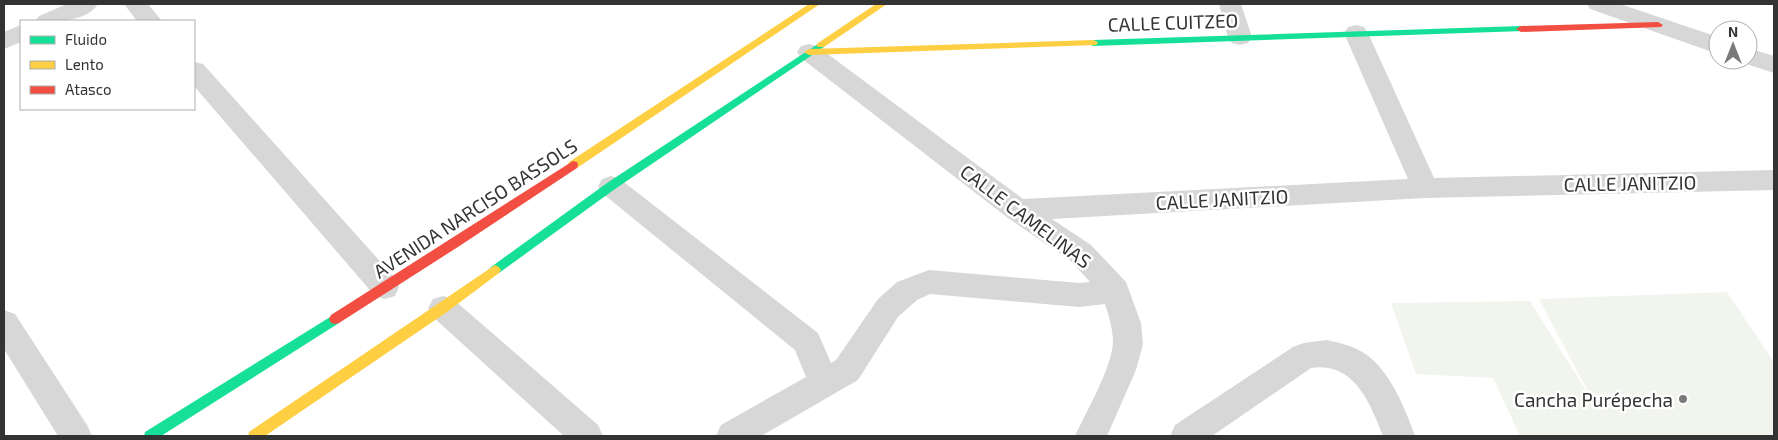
<svg xmlns="http://www.w3.org/2000/svg" width="1778" height="440" font-family="'Exo 2',sans-serif">
<style>
.green{fill:#f1f5ed}
.lines{fill:none;stroke-linecap:round;stroke-linejoin:round}
.street{fill:#d7d7d7;fill-rule:evenodd}
.fast{fill:#16e098;fill-rule:evenodd}
.slow{fill:#ffcf43;fill-rule:evenodd}
.jam{fill:#f24e42;fill-rule:evenodd}
.poi-dot{fill:#7a7a7a;stroke:#fff;stroke-width:2}
.labels{text-anchor:middle;dominant-baseline:central;stroke-width:5;stroke-linejoin:round;paint-order:stroke}
.street-label{font-size:19px;fill:#333;stroke:#fff}
.poi-label{font-size:19px;fill:#333;stroke:#fff;text-anchor:end}
</style>
<rect width="100%" height="100%" fill="#fff"/>
<path class="green" d="M 1727,292 L 1774,362 L 1774,436 L 1520,436 L 1493,378 L 1416,374 L 1391,303 L 1530,301 L 1595,405 L 1539,299 Z"/>
<g class="lines">
<path class="street" d="M 67,4 L 98,4 C 87,22 54,22 35,21 L 39,16 Z
M 124,4 L 148,4 L 162,21 L 137,21 Z
M 1219,4 L 1241,4 L 1252,37 L 1248,43 L 1240,45 L 1232,43 L 1228,37 Z
M 1587,4 L 1620,4 L 1718,37 L 1718,54 L 1590,9 Z
M 21,25 L 21,42 L 4,49 L 4,32 Z
M 1356,25 L 1364,27 L 1368,33 L 1434,178 L 1774,170 L 1774,190 L 1425,198 L 1052,219 L 1091,245 L 1126,282 L 1141,323 L 1143,344 L 1136,370 L 1107,436 L 1075,436 C 1086,412 1112,368 1113,342 C 1113,329 1109,317 1105,304 L 1079,307 L 930,294 L 917,300 L 898,317 L 858,380 L 761,436 L 716,436 L 721,425 L 806,377 L 795,350 L 602,193 L 598,186 L 602,179 L 611,176 L 620,179 L 818,333 L 831,363 L 836,360 L 878,299 L 897,282 L 929,270 L 1079,283 L 1090,282 L 1071,261 L 1008,218 L 801,58 L 797,52 L 801,46 L 809,44 L 817,46 L 1023,199 L 1408,179 L 1344,33 L 1348,27 Z
M 1748,48 L 1774,56 L 1774,73 L 1740,62 L 1738,60 L 1748,60 Z
M 194,62 L 203,64 L 395,278 L 399,287 L 395,296 L 385,299 L 375,296 L 194,86 Z
M 443,296 L 453,299 L 598,425 L 603,436 L 564,436 L 433,317 L 428,308 L 433,299 Z
M 4,310 L 15,314 L 87,425 L 92,436 L 58,436 L 4,349 Z
M 1327,340 C 1340,343 1353,346 1364,353 C 1390,370 1405,408 1415,436 L 1383,436 C 1370,403 1354,361 1311,368 L 1212,436 L 1170,436 L 1175,425 L 1293,347 L 1304,343 Z"/>
<path class="fast" d="M 1521,26 L 1526,29 L 1524,31 L 1093,46 L 1088,43 L 1093,40 Z
M 821,42 L 824,43 L 826,45 L 824,47 L 615,189 L 499,273 L 491,273 L 489,270 L 491,267 L 607,183 Z
M 335,314 L 339,315 L 341,319 L 339,323 L 161,436 L 144,436 L 145,432 Z"/>
<path class="slow" d="M 809,4 L 820,4 L 577,168 L 569,168 L 568,165 L 569,162 Z
M 876,4 L 887,4 L 824,47 L 818,47 L 816,45 L 818,43 Z
M 1093,40 L 1096,41 L 1098,43 L 1096,45 L 809,55 L 804,52 L 809,49 Z
M 495,265 L 499,267 L 501,270 L 499,273 L 447,312 L 265,436 L 248,436 L 249,432 Z"/>
<path class="jam" d="M 1658,22 L 1663,25 L 1661,27 L 1521,32 L 1516,29 L 1521,26 Z
M 573,161 L 577,162 L 578,165 L 577,168 L 461,245 L 339,323 L 335,324 L 331,323 L 329,319 L 331,315 Z"/>
</g>
<circle class="poi-dot" cx="1683" cy="399" r="5"/>
<g class="labels">
<g class="street-label">
<text transform="translate(1173 22) rotate(-2)">CALLE CUITZEO</text>
<text transform="translate(1630 183) rotate(-1)">CALLE JANITZIO</text>
<text transform="translate(1222 199) rotate(-3)">CALLE JANITZIO</text>
<text transform="translate(475 208) rotate(-33)">AVENIDA NARCISO BASSOLS</text>
<text transform="translate(1026 216) rotate(37)">CALLE CAMELINAS</text>
</g>
<g class="poi-label">
<text x="1673" y="399">Cancha Purépecha</text>
</g>
</g>
<rect width="1778" height="440" fill="none" stroke="#333333" stroke-width="10"/>
<rect x="20" y="20" width="175" height="90" fill="#ffffff" stroke="#adadad"/>
<rect x="30" y="36" width="25" height="8" fill="#16e098" stroke="#adadad"/>
<text x="65" y="45" font-size="15" fill="#333333">Fluido</text>
<rect x="30" y="61" width="25" height="8" fill="#ffcf43" stroke="#adadad"/>
<text x="65" y="70" font-size="15" fill="#333333">Lento</text>
<rect x="30" y="86" width="25" height="8" fill="#f24e42" stroke="#adadad"/>
<text x="65" y="95" font-size="15" fill="#333333">Atasco</text>
<g transform="translate(1733 45)"><circle r="24" fill="#ffffff" stroke="#adadad"/>
<path d="M0-4L9 19L0 12L-9 19Z" fill="#7a7a7a"/>
<text y="-8" font-size="14" font-weight="bold" text-anchor="middle" fill="#333333">N</text>
</g>
</svg>
